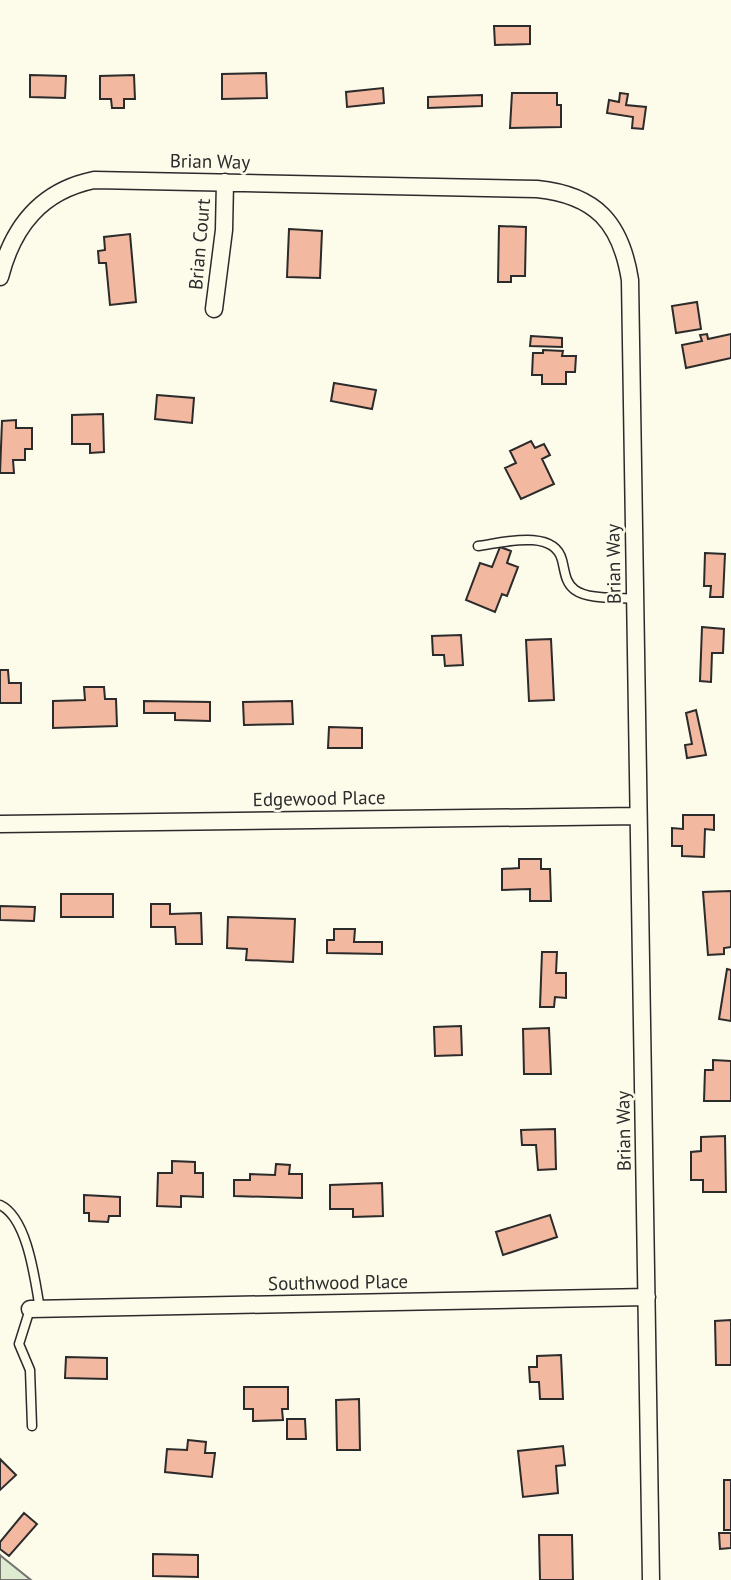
<svg xmlns="http://www.w3.org/2000/svg" width="731" height="1580" font-family="'PT Sans',sans-serif">
<style>
.green{fill:#deebd1;stroke:#74746e;stroke-width:2}
.building{fill:#f2b8a0;stroke:#2b2b2b;stroke-width:2}
.lines{fill:none;stroke-linecap:round;stroke-linejoin:round}
.lane-casing{stroke:#2b2b2b;stroke-width:11}
.street-casing{stroke:#2b2b2b;stroke-width:19}
.lane{stroke:#fdfbea;stroke-width:8}
.street{stroke:#fdfbea;stroke-width:16}
.labels{text-anchor:middle;dominant-baseline:central;stroke-width:5;stroke-linejoin:round;paint-order:stroke}
.street-label{font-size:19px;fill:#2b2b2b;stroke:#fdfbea}
</style>
<rect width="100%" height="100%" fill="#fdfbea"/>
<path class="green" d="M 0,1555 L 1,1556 L 31,1580 L 0,1580 Z"/>
<path class="building" d="M 494,26 L 530,26 L 530,44 L 495,45 Z
M 266,73 L 267,98 L 222,99 L 222,74 Z
M 30,75 L 66,76 L 65,98 L 30,97 Z
M 134,75 L 135,99 L 124,99 L 124,108 L 112,108 L 111,99 L 100,99 L 100,76 Z
M 383,88 L 384,103 L 347,107 L 346,92 Z
M 512,93 L 557,93 L 557,105 L 561,105 L 561,127 L 510,128 Z
M 620,93 L 628,94 L 626,105 L 646,107 L 643,129 L 632,128 L 633,117 L 607,113 L 609,100 L 619,102 Z
M 482,95 L 482,106 L 428,108 L 428,97 Z
M 499,226 L 526,227 L 525,276 L 511,276 L 511,282 L 498,282 Z
M 289,229 L 322,231 L 320,278 L 287,277 Z
M 130,234 L 136,302 L 110,305 L 106,263 L 99,263 L 98,251 L 105,250 L 104,237 Z
M 697,302 L 701,329 L 676,333 L 672,306 Z
M 707,334 L 708,339 L 731,334 L 731,358 L 686,368 L 682,345 L 702,341 L 700,335 Z
M 531,336 L 562,338 L 562,347 L 530,346 Z
M 543,350 L 563,351 L 562,356 L 576,356 L 575,372 L 566,372 L 566,384 L 542,384 L 542,375 L 532,375 L 533,353 L 543,353 Z
M 334,383 L 376,390 L 372,409 L 331,401 Z
M 157,395 L 194,398 L 192,423 L 155,419 Z
M 103,414 L 104,452 L 90,453 L 90,444 L 72,444 L 72,415 Z
M 16,420 L 16,428 L 32,428 L 32,449 L 25,449 L 25,460 L 13,460 L 14,473 L 0,473 L 2,421 Z
M 531,441 L 535,448 L 544,444 L 550,455 L 542,459 L 554,484 L 521,499 L 505,468 L 516,463 L 510,451 Z
M 500,547 L 511,551 L 507,563 L 518,567 L 507,596 L 502,594 L 495,612 L 466,600 L 480,563 L 492,567 Z
M 705,553 L 725,554 L 723,597 L 710,597 L 711,586 L 704,586 Z
M 702,627 L 724,629 L 723,653 L 712,653 L 711,682 L 700,681 Z
M 461,635 L 463,665 L 445,666 L 444,655 L 433,655 L 432,636 Z
M 551,639 L 554,700 L 529,701 L 526,640 Z
M 0,670 L 8,670 L 9,683 L 21,683 L 21,703 L 0,703 Z
M 84,687 L 104,687 L 105,699 L 116,699 L 117,726 L 53,728 L 53,701 L 85,700 Z
M 144,701 L 210,702 L 210,721 L 175,720 L 175,713 L 144,713 Z
M 292,701 L 293,724 L 244,725 L 243,702 Z
M 696,710 L 706,755 L 687,758 L 685,745 L 692,744 L 686,713 Z
M 329,727 L 362,728 L 362,748 L 328,748 Z
M 683,815 L 714,815 L 714,830 L 705,829 L 704,857 L 682,856 L 682,846 L 672,846 L 672,828 L 683,829 Z
M 519,859 L 541,859 L 541,869 L 550,869 L 551,901 L 530,901 L 530,889 L 502,890 L 502,869 L 519,868 Z
M 731,891 L 731,947 L 724,948 L 724,954 L 708,955 L 703,892 Z
M 61,894 L 113,894 L 113,917 L 61,917 Z
M 151,904 L 170,904 L 170,914 L 201,913 L 202,944 L 176,944 L 175,927 L 151,927 Z
M 0,906 L 35,907 L 34,921 L 0,920 Z
M 228,917 L 295,919 L 293,962 L 246,960 L 247,949 L 227,948 Z
M 334,929 L 355,929 L 354,942 L 382,942 L 382,954 L 327,953 L 327,940 L 334,940 Z
M 542,952 L 557,952 L 556,973 L 566,973 L 566,998 L 555,997 L 554,1007 L 540,1007 Z
M 727,969 L 731,970 L 731,1021 L 719,1019 Z
M 461,1026 L 462,1055 L 435,1056 L 434,1027 Z
M 549,1028 L 551,1074 L 524,1074 L 523,1029 Z
M 713,1060 L 731,1061 L 731,1101 L 704,1101 L 705,1070 L 713,1070 Z
M 555,1129 L 556,1169 L 538,1170 L 536,1145 L 522,1145 L 521,1130 Z
M 725,1136 L 726,1192 L 703,1192 L 703,1180 L 691,1180 L 691,1152 L 701,1151 L 701,1137 Z
M 172,1161 L 195,1162 L 195,1173 L 203,1173 L 203,1197 L 181,1196 L 181,1207 L 157,1206 L 158,1173 L 172,1173 Z
M 276,1164 L 290,1165 L 289,1174 L 302,1174 L 302,1198 L 234,1196 L 234,1180 L 250,1180 L 250,1174 L 275,1175 Z
M 382,1183 L 383,1216 L 353,1217 L 353,1209 L 330,1209 L 330,1185 Z
M 84,1195 L 120,1197 L 120,1216 L 109,1216 L 108,1222 L 89,1221 L 89,1213 L 84,1213 Z
M 550,1215 L 557,1237 L 503,1255 L 496,1232 Z
M 731,1320 L 731,1365 L 716,1365 L 715,1321 Z
M 561,1355 L 563,1399 L 540,1399 L 539,1382 L 530,1382 L 529,1367 L 537,1367 L 537,1356 Z
M 66,1357 L 107,1358 L 107,1379 L 65,1378 Z
M 244,1387 L 288,1387 L 288,1409 L 282,1409 L 283,1420 L 253,1421 L 253,1409 L 244,1409 Z
M 359,1399 L 360,1450 L 337,1450 L 336,1400 Z
M 287,1419 L 305,1419 L 306,1439 L 287,1439 Z
M 188,1440 L 206,1442 L 205,1453 L 215,1453 L 212,1477 L 165,1472 L 167,1449 L 187,1450 Z
M 563,1446 L 565,1465 L 556,1466 L 558,1493 L 523,1497 L 518,1451 Z
M 0,1459 L 16,1475 L 0,1490 Z
M 724,1480 L 731,1480 L 731,1530 L 724,1530 Z
M 24,1513 L 37,1524 L 9,1556 L 0,1549 L 0,1542 Z
M 719,1533 L 731,1533 L 731,1548 L 720,1549 Z
M 539,1535 L 572,1535 L 573,1580 L 540,1580 Z
M 153,1554 L 198,1555 L 198,1577 L 153,1576 Z"/>
<g class="lines">
<g class="lane-casing">
<path id="lane" d="M 478,546 C 501,543 554,528 562,560 C 565,571 565,583 575,590 C 589,600 618,597 635,599
M 0,1205 C 28,1218 35,1281 40,1309
M 30,1309 L 19,1344 L 30,1370 L 32,1426"/>
</g>
<g class="street-casing">
<path id="street" d="M 0,277 C 13,226 41,191 94,180 L 537,189 C 596,195 621,223 630,280 L 651,1580
M 214,309 L 224,230 L 225,182
M 0,824 L 638,816
M 30,1309 L 647,1297"/>
</g>
<use href="#lane" class="lane"/>
<use href="#street" class="street"/>
</g>
<g class="labels">
<g class="street-label">
<text transform="translate(210 161) rotate(1)">Brian Way</text>
<text transform="translate(199 244) rotate(-85)">Brian Court</text>
<text transform="translate(613 564) rotate(-91)">Brian Way</text>
<text transform="translate(319 798) rotate(-1)">Edgewood Place</text>
<text transform="translate(623 1131) rotate(-91)">Brian Way</text>
<text transform="translate(338 1282) rotate(-1)">Southwood Place</text>
</g>
</g>
</svg>
